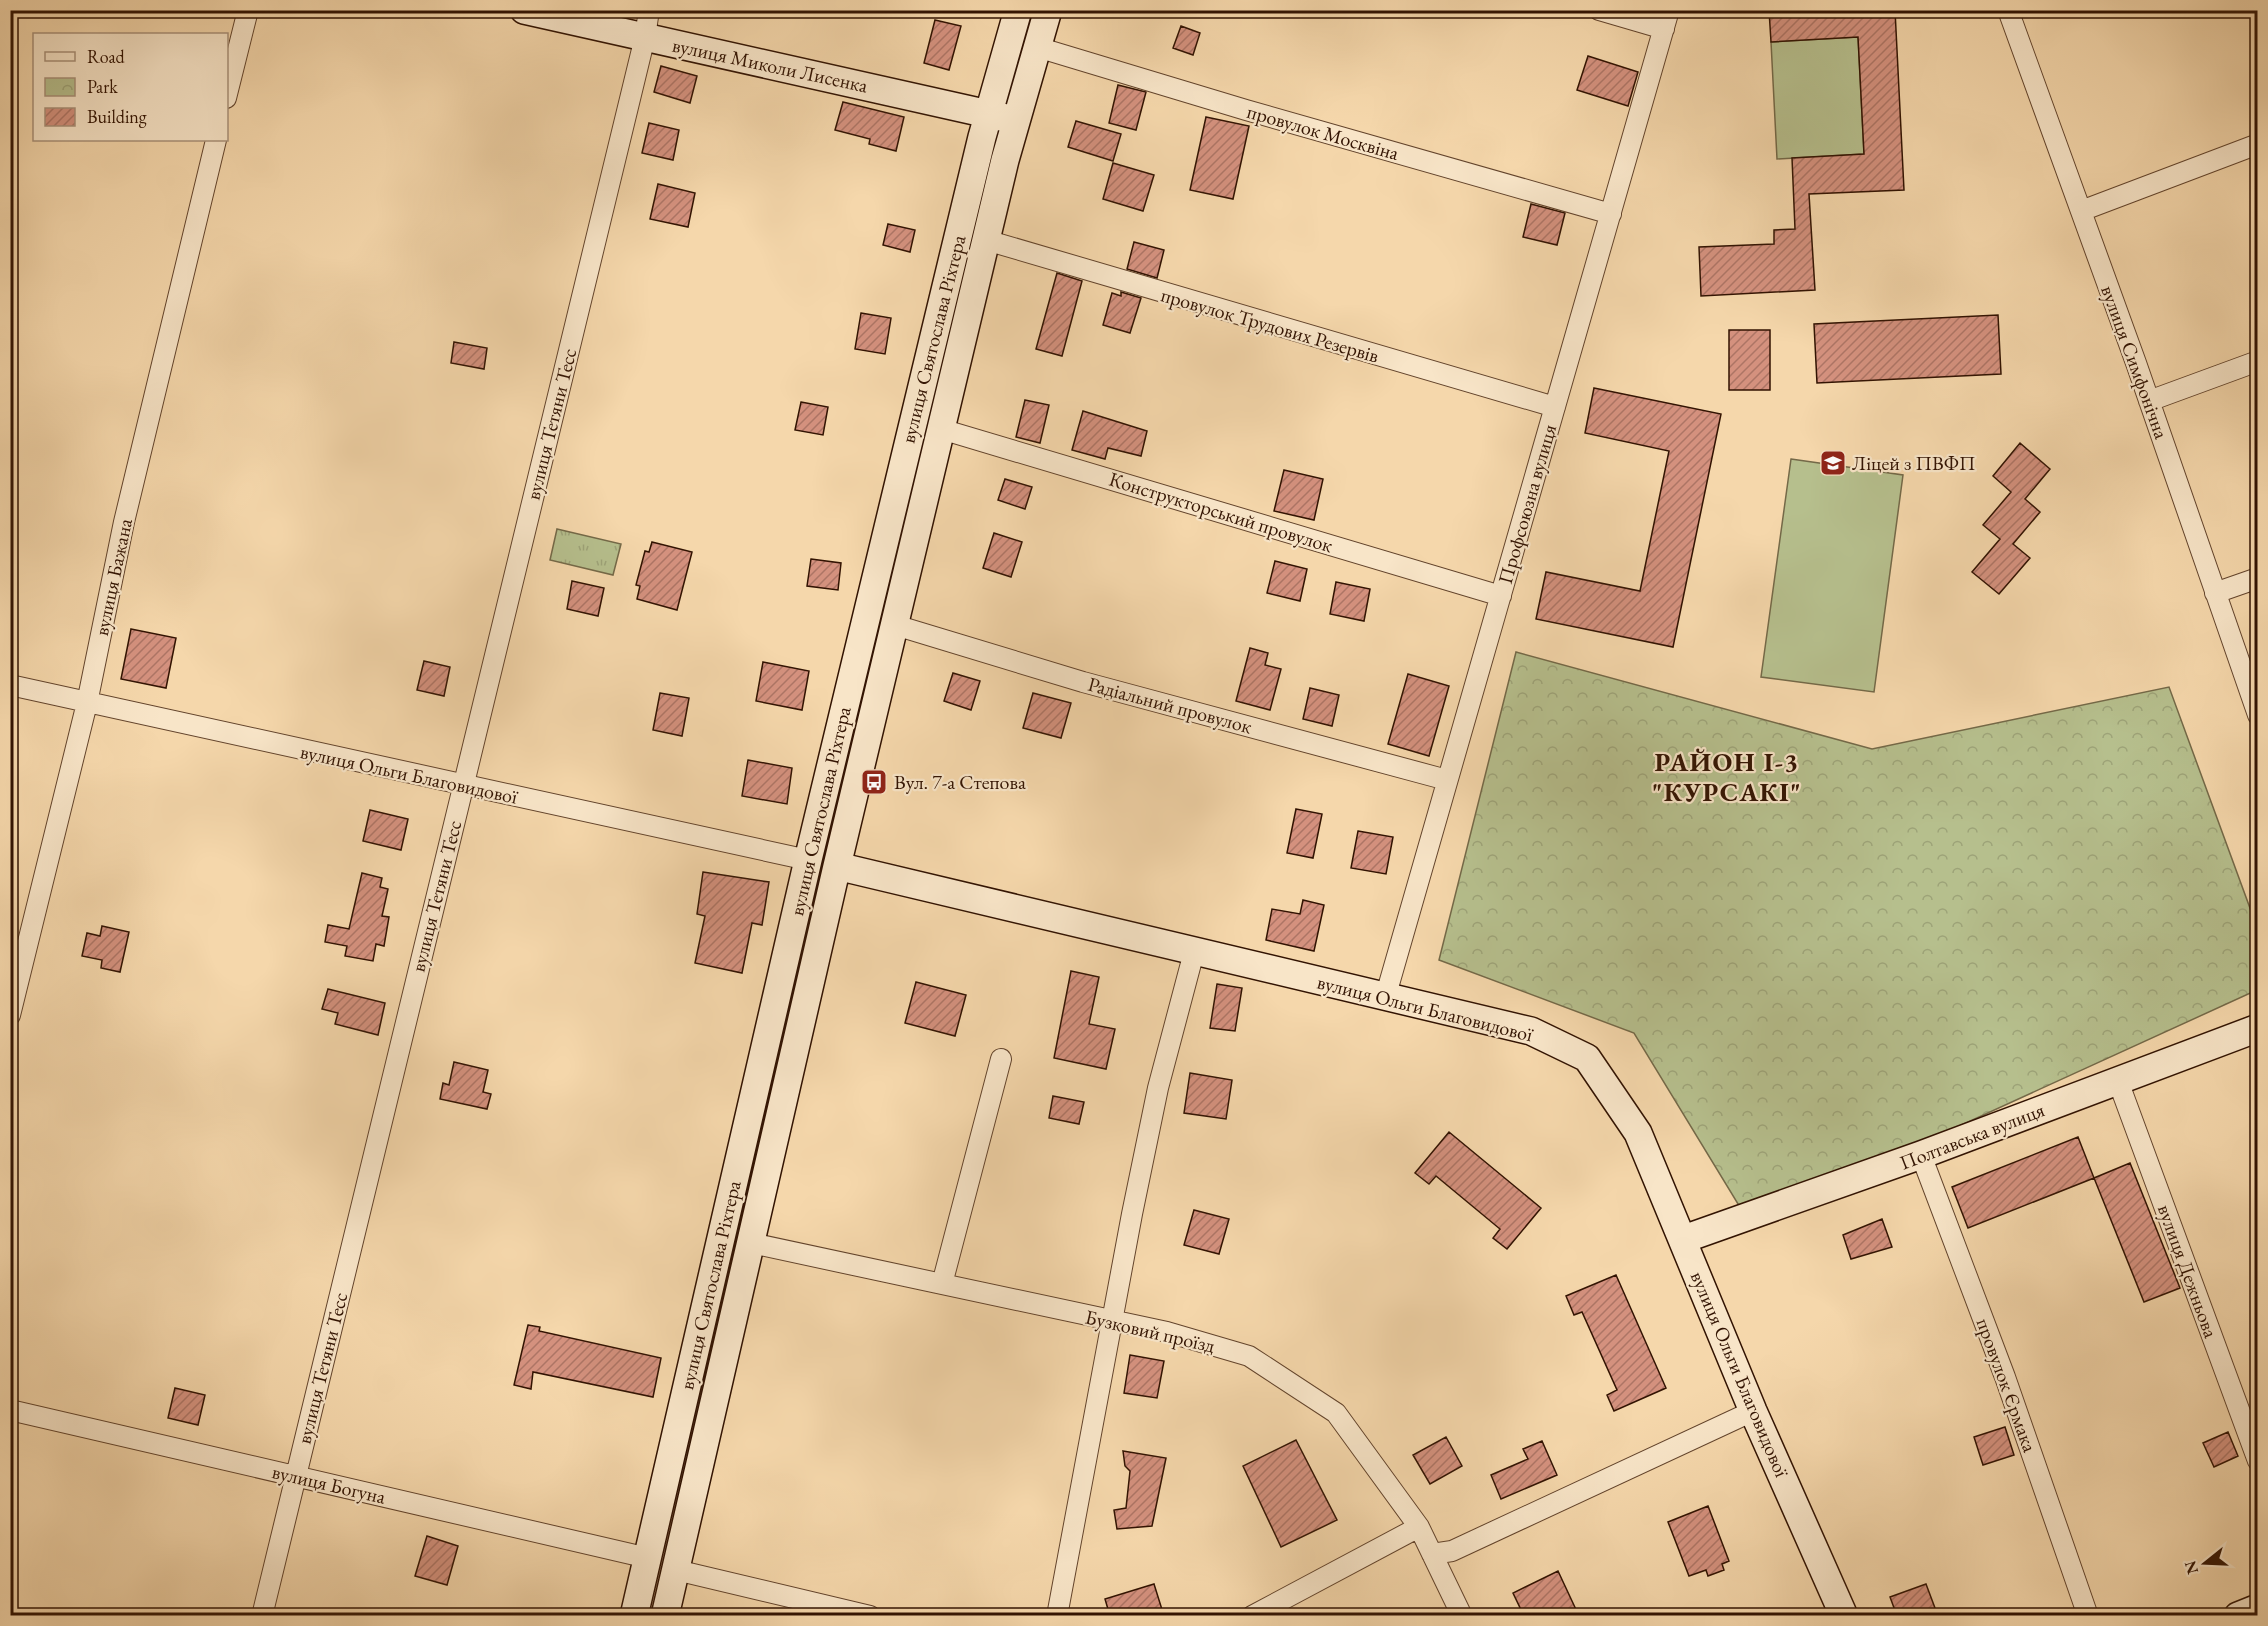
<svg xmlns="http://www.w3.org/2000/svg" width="2268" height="1626" font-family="'EB Garamond',serif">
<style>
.grass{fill:url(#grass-tufts);stroke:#746948;stroke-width:1.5}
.park{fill:url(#park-crowns);stroke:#746948;stroke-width:1.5}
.pitch{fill:#b6bf8d;stroke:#746948;stroke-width:1.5}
.building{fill:url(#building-hatch);stroke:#321302;stroke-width:1.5}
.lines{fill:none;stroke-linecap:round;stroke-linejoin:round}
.street-casing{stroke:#63442c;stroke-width:22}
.secondary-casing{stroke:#321302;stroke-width:30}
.street{stroke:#f8e5c8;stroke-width:20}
.secondary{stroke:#f8e5c8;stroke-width:27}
.labels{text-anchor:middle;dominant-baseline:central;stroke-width:4.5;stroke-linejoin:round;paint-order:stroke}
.street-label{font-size:20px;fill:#321302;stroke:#f8e5c8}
.poi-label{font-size:20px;fill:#321302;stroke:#f8e5c8;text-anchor:start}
.district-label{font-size:26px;font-weight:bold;letter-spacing:1.5px;fill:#321302;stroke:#f8e5c8}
</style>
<defs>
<pattern id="grass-tufts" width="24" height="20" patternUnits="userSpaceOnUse" patternTransform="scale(1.5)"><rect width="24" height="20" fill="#b6bf8d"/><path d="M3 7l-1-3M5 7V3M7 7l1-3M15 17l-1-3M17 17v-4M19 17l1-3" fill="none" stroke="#9da378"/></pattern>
<pattern id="park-crowns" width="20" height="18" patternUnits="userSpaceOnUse" patternTransform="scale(1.5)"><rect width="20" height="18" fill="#b6bf8d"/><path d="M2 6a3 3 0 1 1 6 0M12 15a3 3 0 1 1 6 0" fill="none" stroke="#9da378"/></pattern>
<pattern id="building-hatch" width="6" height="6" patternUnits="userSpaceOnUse" patternTransform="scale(1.5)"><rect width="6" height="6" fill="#d4917e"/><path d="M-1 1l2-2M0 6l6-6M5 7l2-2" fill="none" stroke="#ad7565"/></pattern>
</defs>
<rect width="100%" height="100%" fill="#f5d7ab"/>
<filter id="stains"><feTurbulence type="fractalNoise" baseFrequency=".00333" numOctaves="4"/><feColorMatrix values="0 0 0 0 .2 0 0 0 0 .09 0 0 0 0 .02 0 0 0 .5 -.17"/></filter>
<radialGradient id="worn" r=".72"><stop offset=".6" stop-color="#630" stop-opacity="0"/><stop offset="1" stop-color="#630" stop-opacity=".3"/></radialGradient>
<path class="grass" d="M 557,529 L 621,544 L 613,575 L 550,560 Z"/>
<path class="park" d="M 1516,652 L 1872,749 L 2169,687 L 2258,930 L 2257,990 L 1749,1222 L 1634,1033 L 1439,960 Z"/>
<path class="pitch" d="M 1858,37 L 1864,154 L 1777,159 L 1771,42 Z
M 1791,459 L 1903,475 L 1874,692 L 1761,677 Z"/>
<path class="building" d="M 1769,10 L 1895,10 L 1904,190 L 1809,194 L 1815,290 L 1701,296 L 1699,247 L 1774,244 L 1774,230 L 1795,229 L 1792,158 L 1864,154 L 1858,37 L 1771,42 Z
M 935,20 L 961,26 L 949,70 L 924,63 Z
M 1181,26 L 1200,33 L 1193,55 L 1173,48 Z
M 1588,56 L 1638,72 L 1628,106 L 1577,90 Z
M 661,66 L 697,76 L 690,103 L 654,92 Z
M 1118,85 L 1146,92 L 1136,130 L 1109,123 Z
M 843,102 L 904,117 L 896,151 L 869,144 L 870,139 L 835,130 Z
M 1206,117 L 1249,126 L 1233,199 L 1190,190 Z
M 1076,121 L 1121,134 L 1113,161 L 1068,147 Z
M 649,123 L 679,130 L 673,160 L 642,153 Z
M 1113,163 L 1154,175 L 1143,211 L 1103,199 Z
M 658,184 L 695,193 L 688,227 L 650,219 Z
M 1531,204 L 1565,213 L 1557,245 L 1523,237 Z
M 888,224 L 915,230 L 910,252 L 883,245 Z
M 1134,242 L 1164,250 L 1157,278 L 1127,269 Z
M 1057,273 L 1082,281 L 1062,356 L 1036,349 Z
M 1121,292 L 1141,298 L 1130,333 L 1103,325 L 1112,293 L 1121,296 Z
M 861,313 L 891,318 L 885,354 L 855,349 Z
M 1998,315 L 2001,374 L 1817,383 L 1814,324 Z
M 1729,330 L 1770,330 L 1770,390 L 1729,390 Z
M 454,342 L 487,348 L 484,369 L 451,363 Z
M 1594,388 L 1721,414 L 1673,647 L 1536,619 L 1546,572 L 1640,591 L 1669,451 L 1585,433 Z
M 1025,400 L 1049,405 L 1040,443 L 1016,437 Z
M 801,402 L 828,407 L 823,435 L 795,430 Z
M 1083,411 L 1147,431 L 1141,456 L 1108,448 L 1105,459 L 1072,450 Z
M 2020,443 L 2050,469 L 2025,499 L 2040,512 L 2013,544 L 2030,558 L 1999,594 L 1972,572 L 2000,539 L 1983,525 L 2011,492 L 1993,476 Z
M 1284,470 L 1323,479 L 1314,520 L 1274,511 Z
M 1005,479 L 1032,487 L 1025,509 L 998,500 Z
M 994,533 L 1022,542 L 1011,577 L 983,568 Z
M 652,542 L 692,552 L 677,610 L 637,599 L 640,586 L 636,585 L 645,551 L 649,552 Z
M 811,559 L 841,563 L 838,590 L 807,586 Z
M 1275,561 L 1307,569 L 1300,601 L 1267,593 Z
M 572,581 L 604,588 L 598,616 L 567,609 Z
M 1336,582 L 1370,589 L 1364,621 L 1330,614 Z
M 131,629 L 176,638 L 166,688 L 121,679 Z
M 1250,648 L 1268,653 L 1265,665 L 1281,669 L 1270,710 L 1236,701 Z
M 424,661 L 450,667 L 444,696 L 417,690 Z
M 763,662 L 809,671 L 802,710 L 756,701 Z
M 953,673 L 980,681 L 971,710 L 944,701 Z
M 1408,674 L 1449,686 L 1429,756 L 1388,744 Z
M 1310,688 L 1339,695 L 1332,726 L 1303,719 Z
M 660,693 L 689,698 L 682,736 L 653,730 Z
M 1033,693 L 1071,703 L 1061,738 L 1023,728 Z
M 748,760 L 792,768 L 787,804 L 742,796 Z
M 1296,809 L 1322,814 L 1313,858 L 1287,853 Z
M 370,810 L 408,819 L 401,850 L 363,841 Z
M 1358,831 L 1393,837 L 1386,874 L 1351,868 Z
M 703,872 L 769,882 L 762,925 L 752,923 L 742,973 L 695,963 L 705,916 L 697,914 Z
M 362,873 L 382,878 L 380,887 L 388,889 L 382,916 L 389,917 L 384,946 L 376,944 L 373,961 L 345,956 L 347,946 L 325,942 L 328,925 L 349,929 Z
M 1303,900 L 1324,905 L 1314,951 L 1266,940 L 1272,909 L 1300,914 Z
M 102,926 L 129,932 L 120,972 L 101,968 L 102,960 L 82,956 L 87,933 L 100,936 Z
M 1071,971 L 1099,977 L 1089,1024 L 1115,1029 L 1106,1069 L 1054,1058 Z
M 916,982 L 966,995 L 955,1036 L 905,1023 Z
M 1217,984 L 1242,988 L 1235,1031 L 1210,1028 Z
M 328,989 L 385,1003 L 378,1035 L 335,1024 L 338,1013 L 322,1009 Z
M 454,1062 L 488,1070 L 483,1092 L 491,1094 L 487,1109 L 440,1099 L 443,1083 L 449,1085 Z
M 1190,1073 L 1232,1080 L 1226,1119 L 1184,1113 Z
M 1053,1096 L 1084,1102 L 1079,1124 L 1049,1118 Z
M 1449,1132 L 1541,1208 L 1507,1249 L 1493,1238 L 1500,1229 L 1436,1176 L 1429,1184 L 1415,1173 Z
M 2078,1137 L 2094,1178 L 1968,1228 L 1952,1187 Z
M 2130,1163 L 2180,1288 L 2144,1302 L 2094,1178 Z
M 1194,1210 L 1229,1219 L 1219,1254 L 1184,1245 Z
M 1882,1219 L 1892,1247 L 1851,1259 L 1843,1235 Z
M 1616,1275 L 1666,1388 L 1614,1411 L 1607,1395 L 1617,1390 L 1582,1312 L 1574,1315 L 1566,1296 Z
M 528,1325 L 540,1327 L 539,1331 L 661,1358 L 653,1397 L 533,1372 L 531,1389 L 514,1385 Z
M 1130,1355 L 1164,1361 L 1157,1398 L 1124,1393 Z
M 175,1388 L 205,1395 L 198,1425 L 168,1418 Z
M 2005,1427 L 2014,1455 L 1983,1465 L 1974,1437 Z
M 2228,1432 L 2238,1456 L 2214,1467 L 2203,1443 Z
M 1446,1437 L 1462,1466 L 1430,1484 L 1413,1455 Z
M 1296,1440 L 1337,1520 L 1281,1547 L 1243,1466 Z
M 1542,1441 L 1557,1475 L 1501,1499 L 1491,1475 L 1528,1459 L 1523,1449 Z
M 1123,1451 L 1166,1458 L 1152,1526 L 1117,1529 L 1114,1510 L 1126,1508 L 1130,1471 L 1125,1466 Z
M 1708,1506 L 1729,1561 L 1722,1564 L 1724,1570 L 1708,1576 L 1706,1570 L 1689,1576 L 1668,1522 Z
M 427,1536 L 458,1546 L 447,1585 L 415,1576 Z
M 1558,1571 L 1579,1616 L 1524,1616 L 1513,1593 Z
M 1154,1584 L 1164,1616 L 1110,1616 L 1105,1599 Z
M 1926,1584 L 1938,1616 L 1897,1616 L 1890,1597 Z"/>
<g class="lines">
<g class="street-casing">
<path id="street" d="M 1599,10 L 1664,29
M 2008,10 L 2136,363 L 2258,715
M 1037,47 L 1246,110 L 1611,214
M 226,98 L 248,10
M 2081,211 L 2258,144
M 986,240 L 1555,407
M 2149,401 L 2258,361
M 941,429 L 1501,596
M 2215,593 L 2258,578
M 895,625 L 1083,682 L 1447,780
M 10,685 L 808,860
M 1385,998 L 1669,10
M 10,1015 L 87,703 L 124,522 L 216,140
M 1001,1059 L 942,1284 L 1167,1332 L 1249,1356 L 1336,1413 L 1419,1527 L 1462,1616
M 2118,1081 L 2258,1461
M 1921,1155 L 2005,1377 L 2088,1616
M 751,1243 L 942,1284
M 10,1410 L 648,1558
M 1432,1554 L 1452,1551 L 1753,1411
M 676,1570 L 870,1616
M 262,1616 L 645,37 L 649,10
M 1057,1616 L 1132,1214 L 1158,1088 L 1194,952
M 1252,1616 L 1419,1527"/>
</g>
<g class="secondary-casing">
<path id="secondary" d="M 524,10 L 1006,118
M 837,866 L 1531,1031 L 1587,1058 L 1638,1133 L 1753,1411 L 1844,1616
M 1684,1239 L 1921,1155 L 2258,1028
M 634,1616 L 808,860 L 982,137 L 1018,10
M 665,1616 L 837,866 L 1005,160 L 1048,10
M 2238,1616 L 2258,1608"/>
</g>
<use href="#street" class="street"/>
<use href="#secondary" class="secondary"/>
</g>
<defs>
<g id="school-square" transform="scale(1.35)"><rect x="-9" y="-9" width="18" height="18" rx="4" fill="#8f2418" stroke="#f8e5c8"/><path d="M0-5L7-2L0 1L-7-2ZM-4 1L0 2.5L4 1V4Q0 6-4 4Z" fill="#fff"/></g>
<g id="bus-square" transform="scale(1.35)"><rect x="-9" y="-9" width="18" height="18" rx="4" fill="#8f2418" stroke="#f8e5c8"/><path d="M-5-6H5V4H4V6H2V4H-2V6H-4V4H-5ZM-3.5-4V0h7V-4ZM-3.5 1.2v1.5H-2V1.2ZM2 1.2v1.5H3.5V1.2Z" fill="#fff"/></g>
</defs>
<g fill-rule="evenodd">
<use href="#school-square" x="1833" y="463"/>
<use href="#bus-square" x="874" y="782"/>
</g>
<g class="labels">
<g class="street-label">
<text transform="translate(770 65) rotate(12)">вулиця Миколи Лисенка</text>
<text transform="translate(1323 132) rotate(16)">провулок Москвіна</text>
<text transform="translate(1270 325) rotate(16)">провулок Трудових Резервів</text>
<text transform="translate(933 339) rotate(-76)">вулиця Святослава Ріхтера</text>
<text transform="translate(2135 362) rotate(70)">вулиця Симфонічна</text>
<text transform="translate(551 424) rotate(-76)">вулиця Тетяни Тесс</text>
<text transform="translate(1527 504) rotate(-74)">Профсоюзна вулиця</text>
<text transform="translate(1221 512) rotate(17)">Конструкторський провулок</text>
<text transform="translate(113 577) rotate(-78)">вулиця Бажана</text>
<text transform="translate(1170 705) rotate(15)">Радіальний провулок</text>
<text transform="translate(409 774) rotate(12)">вулиця Ольги Благовидової</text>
<text transform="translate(820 811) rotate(-77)">вулиця Святослава Ріхтера</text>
<text transform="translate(436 896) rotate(-76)">вулиця Тетяни Тесс</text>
<text transform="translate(1425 1008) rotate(14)">вулиця Ольги Благовидової</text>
<text transform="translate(1972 1136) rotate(-21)">Полтавська вулиця</text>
<text transform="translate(2188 1271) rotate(70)">вулиця Дежньова</text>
<text transform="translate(710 1285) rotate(-77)">вулиця Святослава Ріхтера</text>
<text transform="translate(1150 1331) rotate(13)">Бузковий проїзд</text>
<text transform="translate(322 1368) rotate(-76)">вулиця Тетяни Тесс</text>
<text transform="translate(1740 1374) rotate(67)">вулиця Ольги Благовидової</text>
<text transform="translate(2007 1385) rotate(70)">провулок Єрмака</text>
<text transform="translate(329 1484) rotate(13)">вулиця Богуна</text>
</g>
<g class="poi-label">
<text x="1852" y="463">Ліцей з ПВФП</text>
<text x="894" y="782">Вул. 7-а Степова</text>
</g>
<g class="district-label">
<text x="1727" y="762">РАЙОН І-3<tspan x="1727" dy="30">"КУРСАКІ"</tspan></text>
</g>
</g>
<rect width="2268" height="1626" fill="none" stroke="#f5d7ab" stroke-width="36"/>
<rect x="12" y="12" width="2244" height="1602" fill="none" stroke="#321302" stroke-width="3"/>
<rect x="18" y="18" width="2232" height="1590" fill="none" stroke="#321302" stroke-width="1.5"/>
<rect x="33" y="33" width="195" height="108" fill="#f8e5c8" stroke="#a99179" stroke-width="1.5"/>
<rect x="45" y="52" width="30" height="9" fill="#f8e5c8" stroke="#a99179" stroke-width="1.5"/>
<text x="87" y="63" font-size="18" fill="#321302">Road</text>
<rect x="45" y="78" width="30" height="18" fill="url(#park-crowns)" stroke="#a99179" stroke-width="1.5"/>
<text x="87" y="93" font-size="18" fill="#321302">Park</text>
<rect x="45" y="108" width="30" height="18" fill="url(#building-hatch)" stroke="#a99179" stroke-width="1.5"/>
<text x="87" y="123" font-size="18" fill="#321302">Building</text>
<g transform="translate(2205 1563) rotate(252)" stroke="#f8e5c8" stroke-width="4.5" paint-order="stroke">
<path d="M0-4.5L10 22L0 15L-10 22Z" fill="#321302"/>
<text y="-9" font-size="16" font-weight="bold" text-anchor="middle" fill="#321302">N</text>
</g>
<rect width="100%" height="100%" filter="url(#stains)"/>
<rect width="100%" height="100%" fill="url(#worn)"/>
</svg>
